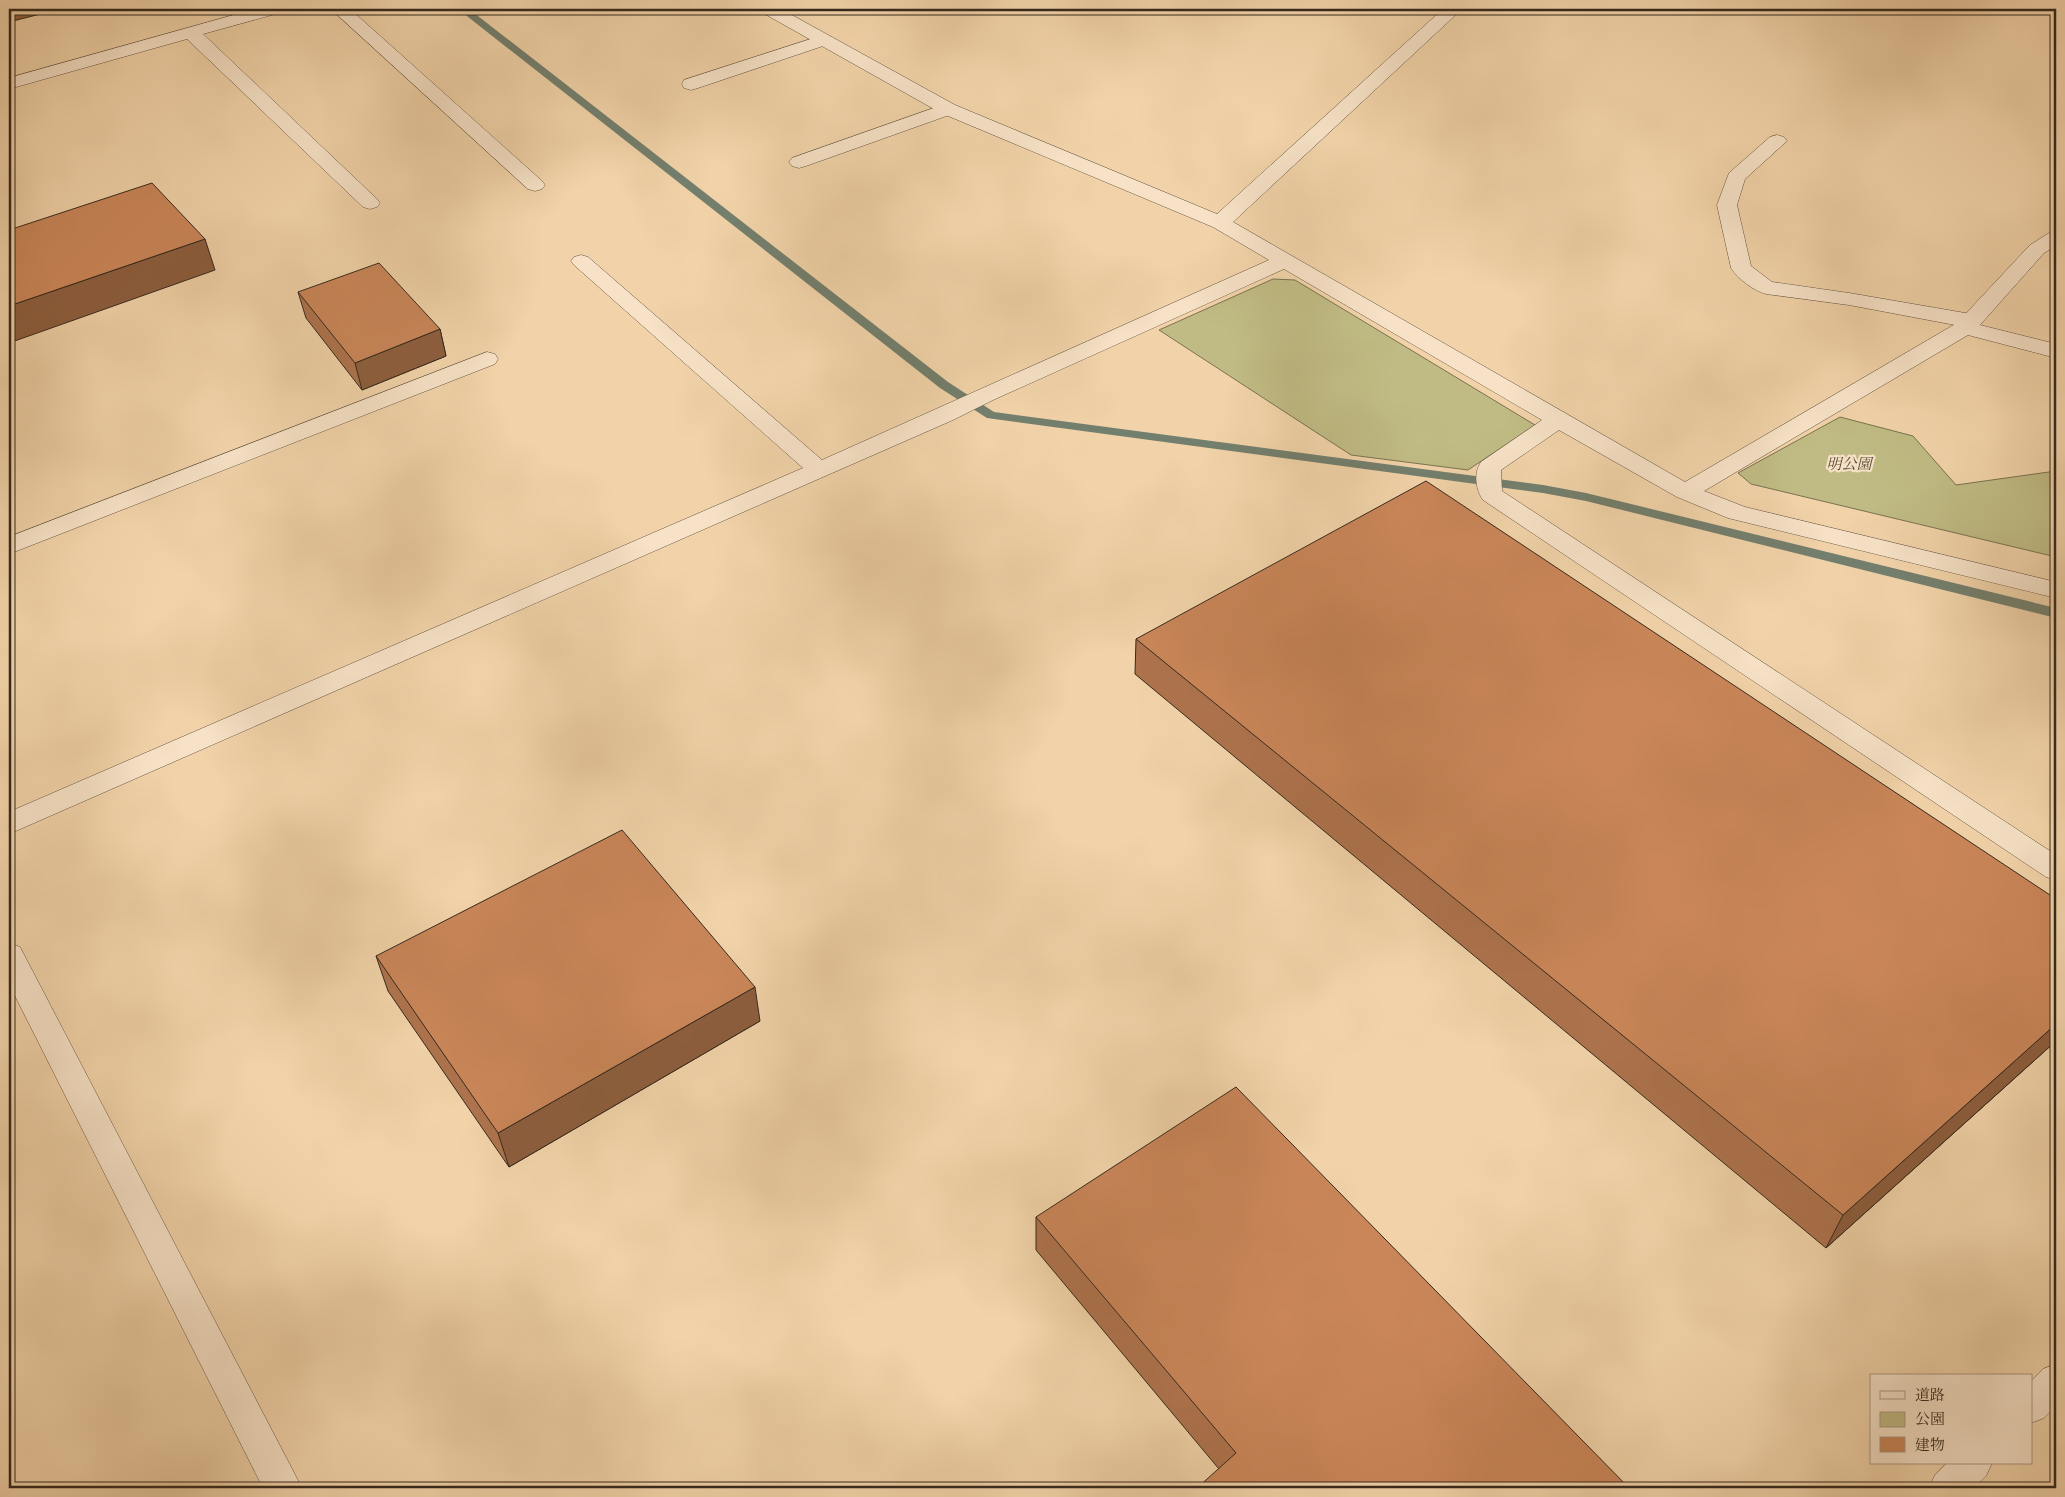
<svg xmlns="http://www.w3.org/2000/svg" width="2065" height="1497" font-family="'Libre Bodoni','Noto Serif JP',serif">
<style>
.green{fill:#c0bb84;stroke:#7a7251}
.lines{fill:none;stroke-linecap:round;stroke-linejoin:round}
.stream{fill:#737f6e;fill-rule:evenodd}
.service-casing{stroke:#645441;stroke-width:1}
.minor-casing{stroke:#645441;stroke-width:1}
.tertiary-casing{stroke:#645441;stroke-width:1}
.service{fill:#f7e2c7;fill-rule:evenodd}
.minor{fill:#f7e2c7;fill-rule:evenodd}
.tertiary{fill:#f7e2c7;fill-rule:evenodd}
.wall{fill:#ae734d;stroke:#35291e}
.shaded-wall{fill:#8d5e3e;stroke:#35291e}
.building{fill:#ca8659;stroke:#35291e}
.labels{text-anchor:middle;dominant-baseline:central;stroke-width:4.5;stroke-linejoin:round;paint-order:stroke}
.park-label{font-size:15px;font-style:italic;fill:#584e38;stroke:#f7e2c7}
</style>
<rect width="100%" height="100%" fill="#f2d3a9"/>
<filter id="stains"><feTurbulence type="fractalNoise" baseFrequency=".004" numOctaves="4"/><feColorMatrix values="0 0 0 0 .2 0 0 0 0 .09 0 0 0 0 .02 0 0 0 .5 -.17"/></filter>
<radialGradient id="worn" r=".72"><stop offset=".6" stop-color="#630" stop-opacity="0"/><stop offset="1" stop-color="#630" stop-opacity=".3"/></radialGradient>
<path class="green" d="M 1273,279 L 1295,280 L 1535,425 L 1468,470 L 1351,455 L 1159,330 Z
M 1840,417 L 1913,436 L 1956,485 L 2056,471 L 2056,557 L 1751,484 L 1738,473 Z"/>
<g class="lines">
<path class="stream" d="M 458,9 L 469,9 L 948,382 L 994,412 L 1543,485 L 1586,493 L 2056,608 L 2056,618 L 1586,501 L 1543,493 L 987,418 L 940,388 Z"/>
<g class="service-casing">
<path id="service" d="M 823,35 L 829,36 L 832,40 L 829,44 L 698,88 L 691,90 L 684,88 L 682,84 L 684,80 Z
M 948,103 L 955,105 L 957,109 L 955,113 L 806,166 L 799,168 L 792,166 L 789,162 L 792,158 Z
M 1777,135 L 1784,137 L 1787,141 L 1745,179 L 1737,205 L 1751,266 L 1772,282 L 1849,293 L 1971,314 L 1979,316 L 1982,321 L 1979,326 L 1971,328 L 1849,305 L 1766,294 C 1754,291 1738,279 1731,268 L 1717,205 L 1729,173 L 1770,137 Z"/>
</g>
<g class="minor-casing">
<path id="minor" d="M 255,9 L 282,9 L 279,13 L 203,34 L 377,199 L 380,203 L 377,207 L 370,209 L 363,207 L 187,39 L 9,89 L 9,78 Z
M 331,9 L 350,9 L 542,181 L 545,185 L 542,189 L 535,191 L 528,189 Z
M 760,9 L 781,9 L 955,105 L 1217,214 L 1443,9 L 1462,9 L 1233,222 L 1685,482 L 1957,323 L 2030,245 L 2049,233 L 2056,231 L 2056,246 L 2044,253 L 1980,325 L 2056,344 L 2056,358 L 1968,335 L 1704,491 L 1745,507 L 2056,582 L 2056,598 L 1728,518 L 1677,497 L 1559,430 L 1501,470 L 1502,491 L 2056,855 L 2056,880 L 2046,877 L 1483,500 C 1476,490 1473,473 1481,462 L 1542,420 L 1284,269 L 993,400 L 953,420 L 9,834 L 9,812 L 803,468 L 574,265 L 571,261 L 574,257 L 581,255 L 588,257 L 822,460 L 1269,260 L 1213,227 L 941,113 L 763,13 Z
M 487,352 L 495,354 L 498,359 L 495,364 L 9,554 L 9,537 Z
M 2056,1364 L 2056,1406 L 2044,1418 L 2031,1423 L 2031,1381 L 2043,1369 Z
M 1947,1463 L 1992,1463 L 1986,1476 L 1974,1488 L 1929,1488 L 1935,1475 Z"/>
</g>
<g class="tertiary-casing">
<path id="tertiary" d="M 9,943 L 20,947 L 302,1488 L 263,1488 L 9,984 Z"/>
</g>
<use href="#service" class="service"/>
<use href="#minor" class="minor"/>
<use href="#tertiary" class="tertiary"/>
</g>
<path class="wall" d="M 298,292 L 440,329 L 446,356 L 362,390 L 306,318 Z
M 1136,639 L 2056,899 L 2056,1041 L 1826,1248 L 1135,674 Z
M 376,956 L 760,1021 L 509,1167 L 388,991 Z
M 1036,1217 L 1629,1488 L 1219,1469 L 1036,1250 Z"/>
<path class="shaded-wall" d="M 9,9 L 60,9 L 9,22 Z
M 205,239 L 215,270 L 9,343 L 9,306 Z
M 440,329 L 446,356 L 362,390 L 355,363 Z
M 755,987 L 760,1021 L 509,1167 L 498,1133 Z
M 2056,1024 L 2056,1041 L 1826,1248 L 1843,1215 Z"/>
<path class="building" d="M 152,183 L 205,239 L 9,306 L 9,230 Z
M 379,263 L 440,329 L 355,363 L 298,292 Z
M 1426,481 L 2056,899 L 2056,1024 L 1843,1215 L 1136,639 Z
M 622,830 L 755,987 L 498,1133 L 376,956 Z
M 1236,1087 L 1629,1488 L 1197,1488 L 1236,1453 L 1036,1217 Z"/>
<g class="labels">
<g class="park-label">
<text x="1849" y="464">明公園</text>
</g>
</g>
<rect width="2065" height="1497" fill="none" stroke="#f2d3a9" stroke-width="30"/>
<rect x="10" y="10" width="2045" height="1477" fill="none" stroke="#35291e" stroke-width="2.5"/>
<rect x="15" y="15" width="2035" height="1467" fill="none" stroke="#35291e"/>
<rect x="1870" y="1374" width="162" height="90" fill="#f7e2c7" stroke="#a99883"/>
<rect x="1880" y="1391" width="25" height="8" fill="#f7e2c7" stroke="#a99883"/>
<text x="1915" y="1400" font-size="15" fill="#35291e">道路</text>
<rect x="1880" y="1412" width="25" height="15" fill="#c0bb84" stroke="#a99883"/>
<text x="1915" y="1424" font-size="15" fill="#35291e">公園</text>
<rect x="1880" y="1437" width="25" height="15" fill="#ca8659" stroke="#a99883"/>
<text x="1915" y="1450" font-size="15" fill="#35291e">建物</text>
<rect width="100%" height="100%" filter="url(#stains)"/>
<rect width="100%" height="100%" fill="url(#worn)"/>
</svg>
